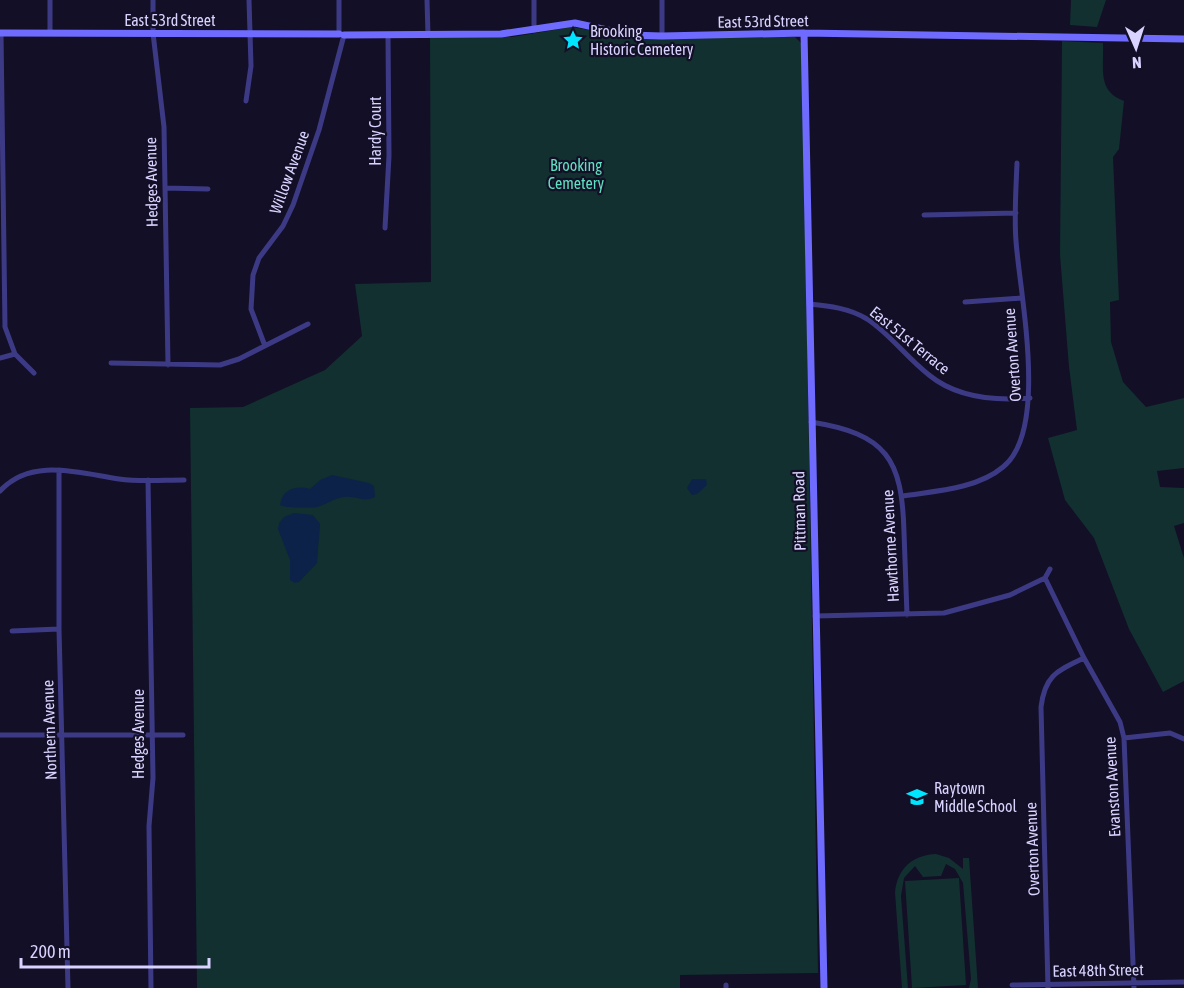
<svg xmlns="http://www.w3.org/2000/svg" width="1184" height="988" font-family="'Asap Condensed',sans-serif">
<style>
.green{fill:#12302f}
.water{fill:#0c2248}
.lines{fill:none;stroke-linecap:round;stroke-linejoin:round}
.street{stroke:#3d3a85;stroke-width:5}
.secondary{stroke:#6f6bff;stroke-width:7}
.labels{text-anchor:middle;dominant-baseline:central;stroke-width:4.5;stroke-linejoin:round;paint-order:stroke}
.street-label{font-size:16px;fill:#d9d4ff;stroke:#130f26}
.poi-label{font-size:16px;fill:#d9d4ff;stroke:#130f26;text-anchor:start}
.park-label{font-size:16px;fill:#5fe0c0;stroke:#130f26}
</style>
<rect width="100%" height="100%" fill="#130f26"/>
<path class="green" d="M 1071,0 L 1106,0 L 1097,27 L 1070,25 Z
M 572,27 L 633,38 L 795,37 L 802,44 L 818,973 L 680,975 L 680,988 L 197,988 L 190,408 L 243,407 L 325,370 L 362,336 L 355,284 L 431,282 L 430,38 L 512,37 Z
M 1062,41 L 1103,43 C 1104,69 1097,91 1124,101 L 1119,149 L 1113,157 L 1119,300 L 1110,302 L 1111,342 L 1123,382 L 1146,407 L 1184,398 L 1184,468 L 1157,471 L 1160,487 L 1184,488 L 1184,523 L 1174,526 L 1184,558 L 1184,681 L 1163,692 L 1129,629 L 1094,538 L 1065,500 L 1048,438 L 1077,430 L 1069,367 L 1060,255 Z
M 936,854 L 949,858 L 963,869 L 963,858 L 969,858 L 978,988 L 969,988 L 971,979 L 963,883 L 955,869 L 946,864 L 941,876 L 923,877 L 915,866 L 904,878 L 901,896 L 908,988 L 902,988 L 895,893 C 897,869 912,855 936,854 Z
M 959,878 L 966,985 L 912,988 L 905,881 Z"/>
<path class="water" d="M 332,475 L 369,483 L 374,486 L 375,497 C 363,503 356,495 344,497 C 334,498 326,505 317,507 C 311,508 285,508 280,505 C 282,489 296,485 310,489 L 320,480 Z
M 692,479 L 706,479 L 707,485 L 697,494 L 692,495 L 687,488 Z
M 294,513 L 313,515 L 320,524 L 317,563 L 299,582 L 295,583 L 290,580 L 290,560 L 278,529 L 279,523 L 284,517 Z"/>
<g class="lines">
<path class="street" d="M 50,0 L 50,33
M 153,0 L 153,33 L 164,127 L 168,365
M 427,0 L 428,35
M 534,0 L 534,30
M 1,33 L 5,327 L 15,354 L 34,373
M 662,36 L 662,0
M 246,101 L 251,66 L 249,0
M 165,188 L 208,189
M 924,215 L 1016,213
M 385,228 L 389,156 L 388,35
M 965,302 L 1021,298
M 809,304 C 829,306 849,308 867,319 C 890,334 907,358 929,375 C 957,398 995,401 1030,398
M 265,346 L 251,309 L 253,275 L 259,258 L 283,226 L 293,205 L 319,130 L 344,35 L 339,34 L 339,0
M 0,358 L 15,354
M 111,363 L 220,365 L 239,359 L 308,324
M 811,422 C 887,434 902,459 904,532 C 905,560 906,588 907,615
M 59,470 L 59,629 L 68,988
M 148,480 L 153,778 L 149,826 L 151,988
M 0,491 C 31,457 79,473 119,479 C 140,482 163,480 184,480
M 903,496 C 935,491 977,489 1003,467 C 1049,430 1020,296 1016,241 C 1014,216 1016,189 1017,163
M 1045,578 L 1084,658 L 1120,722 L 1124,738 L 1134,988
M 1045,578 L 1050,569
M 815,616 L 944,613 L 1010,595 L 1045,578
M 12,631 L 59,629
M 0,735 L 183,735
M 1124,738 L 1170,733 L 1184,739
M 726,985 L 726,988
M 1012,985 L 1184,982
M 1048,988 L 1041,707 C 1045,675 1057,671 1084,658"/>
<path class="secondary" d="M 0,33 L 339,34
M 804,33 L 824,988
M 344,35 L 501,34 L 575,23 L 630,35 L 662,36 L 804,33 L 1184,39"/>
</g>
<defs>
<g id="sight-bare" transform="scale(1.62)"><path d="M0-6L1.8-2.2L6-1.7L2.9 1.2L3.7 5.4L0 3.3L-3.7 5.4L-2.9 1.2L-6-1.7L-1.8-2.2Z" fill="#00e5ff" stroke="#130f26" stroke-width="2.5" paint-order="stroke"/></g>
<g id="school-bare" transform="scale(1.62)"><path d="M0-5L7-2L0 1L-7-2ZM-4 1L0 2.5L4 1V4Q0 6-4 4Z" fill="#00e5ff" stroke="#130f26" stroke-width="2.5" paint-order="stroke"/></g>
</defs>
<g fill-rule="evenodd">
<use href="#sight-bare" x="573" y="40"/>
<use href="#school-bare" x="917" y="797"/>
</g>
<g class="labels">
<g class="street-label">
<text x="170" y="20">East 53rd Street</text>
<text transform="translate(763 21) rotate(-1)">East 53rd Street</text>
<text transform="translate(375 131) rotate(-90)">Hardy Court</text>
<text transform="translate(289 172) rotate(-70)">Willow Avenue</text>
<text transform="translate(151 182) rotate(-91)">Hedges Avenue</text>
<text transform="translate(910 340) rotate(39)">East 51st Terrace</text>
<text transform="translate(1012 355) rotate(-94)">Overton Avenue</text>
<text transform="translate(799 511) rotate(-91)">Pittman Road</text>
<text transform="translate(890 546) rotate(-93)">Hawthorne Avenue</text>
<text transform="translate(49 730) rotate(-92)">Northern Avenue</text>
<text transform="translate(138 734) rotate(-90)">Hedges Avenue</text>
<text transform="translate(1112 787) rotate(-93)">Evanston Avenue</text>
<text transform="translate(1032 849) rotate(-92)">Overton Avenue</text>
<text transform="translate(1098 970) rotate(-1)">East 48th Street</text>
</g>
<g class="poi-label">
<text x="590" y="31">Brooking<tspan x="590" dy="18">Historic Cemetery</tspan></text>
<text x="934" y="788">Raytown<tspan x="934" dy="18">Middle School</tspan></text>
</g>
<g class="park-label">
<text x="576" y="165">Brooking<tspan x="576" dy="18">Cemetery</tspan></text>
</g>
</g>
<g transform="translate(1136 48) rotate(177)" stroke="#130f26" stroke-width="4.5" paint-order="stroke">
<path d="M0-4.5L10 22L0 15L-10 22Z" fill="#d9d4ff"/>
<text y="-9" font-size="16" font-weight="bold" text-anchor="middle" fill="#d9d4ff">N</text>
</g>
<path d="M21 958v9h188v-9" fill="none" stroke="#d9d4ff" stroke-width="3"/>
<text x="30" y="958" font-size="18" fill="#d9d4ff" stroke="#130f26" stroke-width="4.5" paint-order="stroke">200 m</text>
</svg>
